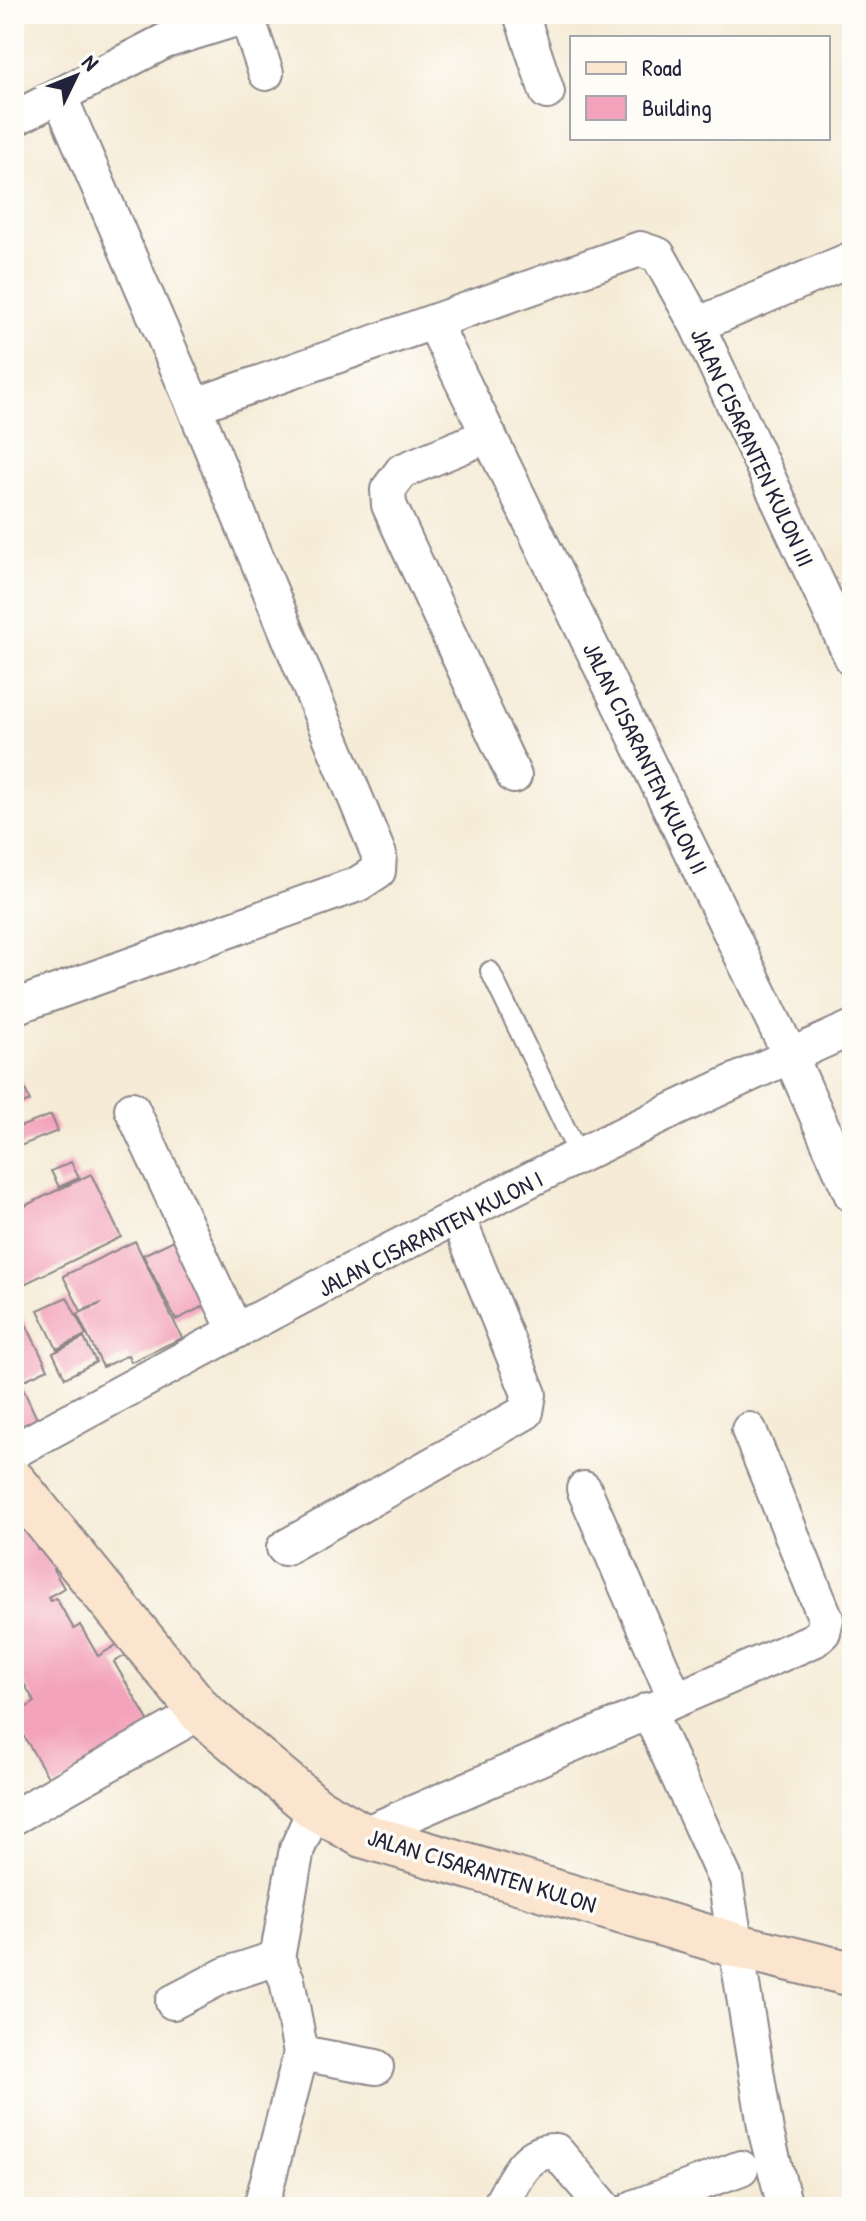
<svg xmlns="http://www.w3.org/2000/svg" width="866" height="2221" font-family="'Patrick Hand',sans-serif">
<style>
.building{fill:#f3a2bb}
.lines{fill:none;stroke-linecap:round;stroke-linejoin:round}
.service-casing{stroke:#8c8688;stroke-width:22}
.minor-casing{stroke:#8c8688;stroke-width:38}
.secondary-casing{stroke:#8c8688;stroke-width:48}
.service{stroke:#fff;stroke-width:18}
.minor{stroke:#fff;stroke-width:34}
.secondary{stroke:#fbe5cf;stroke-width:44}
.labels{text-anchor:middle;dominant-baseline:central;stroke-width:7;stroke-linejoin:round;paint-order:stroke}
.street-label{font-size:24px;fill:#22223b;stroke:#fdfcf7}
</style>
<rect width="100%" height="100%" fill="#fdfcf7"/>
<filter id="ink" filterUnits="userSpaceOnUse"><feTurbulence type="fractalNoise" baseFrequency=".0125" numOctaves="2"/><feDisplacementMap in="SourceGraphic" scale="16" xChannelSelector="R" yChannelSelector="G"/><feConvolveMatrix kernelMatrix="1 2 1 2 8 2 1 2 1" color-interpolation-filters="sRGB"/></filter>
<filter id="wash" filterUnits="userSpaceOnUse"><feTurbulence type="fractalNoise" baseFrequency=".006" numOctaves="4" result="noise"/><feDisplacementMap in="SourceGraphic" scale="32" xChannelSelector="R" yChannelSelector="G"/><feGaussianBlur stdDeviation="1.8" result="paint"/><feColorMatrix in="noise" values="0 0 0 0 0 0 0 0 0 0 0 0 0 0 0 0 0 1.4 0 .05"/><feComposite in="paint" operator="in"/></filter>
<g filter="url(#wash)">
<rect width="100%" height="100%" fill="#f5ebd6"/>
<g id="blocks">
<path class="building" d="M 14,1063 L 30,1101 L 14,1108 Z
M 51,1115 L 58,1131 L 20,1146 L 14,1129 Z
M 71,1162 L 79,1178 L 59,1187 L 51,1171 Z
M 91,1174 L 121,1237 L 14,1289 L 14,1211 Z
M 176,1239 L 208,1304 L 176,1320 L 143,1255 Z
M 135,1241 L 182,1338 L 131,1362 L 128,1355 L 103,1367 L 77,1314 L 102,1303 L 81,1311 L 63,1276 Z
M 67,1297 L 86,1335 L 57,1349 L 38,1310 Z
M 14,1300 L 48,1369 L 14,1385 Z
M 84,1338 L 96,1362 L 65,1378 L 53,1353 Z
M 22,1386 L 37,1419 L 14,1430 L 14,1389 Z
M 23,1524 L 38,1550 L 46,1545 L 58,1567 L 53,1569 L 64,1588 L 48,1597 L 50,1601 L 56,1598 L 74,1629 L 80,1625 L 98,1656 L 123,1641 L 130,1653 L 114,1662 L 153,1729 L 54,1787 L 14,1720 L 14,1715 L 35,1702 L 14,1667 L 14,1529 Z
M 14,1689 L 23,1705 L 14,1710 Z"/>
</g>
</g>
<g filter="url(#ink)">
<use href="#blocks" fill-opacity="0" stroke="#8c8688" stroke-width="2"/>
<g class="lines">
<g class="service-casing">
<path id="service" d="M 490,971 L 580,1158"/>
</g>
<g class="minor-casing">
<path id="minor" d="M 246,14 L 266,73
M 521,14 L 547,92
M 14,119 L 165,41 L 252,14
M 434,323 L 790,1055 L 852,1195
M 697,325 L 852,259
M 194,406 L 640,249 L 658,255 L 697,325 L 852,658
M 489,435 L 402,471 L 388,490 L 389,505 L 514,776
M 14,1007 L 358,884 L 378,871 L 379,855 L 194,406 L 59,95
M 132,1109 L 235,1330
M 14,1451 C 288,1301 566,1155 852,1028
M 584,1489 L 675,1698
M 284,1548 L 526,1412 L 529,1394 L 458,1218
M 648,1710 L 725,1879 L 766,2132 L 785,2207
M 315,1808 L 297,1849 L 277,1958 L 287,1980 L 301,2053 L 376,2067
M 14,1817 L 201,1712
M 362,1835 L 814,1640 L 823,1632 L 826,1619 L 749,1430
M 173,2002 L 225,1975 L 277,1958
M 261,2207 L 301,2053
M 499,2207 C 514,2182 523,2150 556,2151 L 604,2207
M 635,2207 L 741,2168"/>
</g>
<g class="secondary-casing">
<path id="secondary" d="M 14,1482 L 201,1712 L 315,1808 L 362,1835 L 738,1946 L 852,1974"/>
</g>
<use href="#service" class="service"/>
<use href="#minor" class="minor"/>
<use href="#secondary" class="secondary"/>
</g>
</g>
<g class="labels">
<g class="street-label">
<text transform="translate(753 447) rotate(65)">JALAN CISARANTEN KULON III</text>
<text transform="translate(646 758) rotate(64)">JALAN CISARANTEN KULON II</text>
<text transform="translate(430 1233) rotate(-27)">JALAN CISARANTEN KULON I</text>
<text transform="translate(482 1870) rotate(17)">JALAN CISARANTEN KULON</text>
</g>
</g>
<rect width="866" height="2221" fill="none" stroke="#fdfcf7" stroke-width="48"/>
<rect x="570" y="36" width="260" height="104" fill="#fdfcf7" stroke="#a5a5ac" stroke-width="2"/>
<rect x="586" y="62" width="40" height="12" fill="#fbe5cf" stroke="#a5a5ac" stroke-width="2"/>
<text x="642" y="76" font-size="24" fill="#22223b">Road</text>
<rect x="586" y="96" width="40" height="24" fill="#f3a2bb" stroke="#a5a5ac" stroke-width="2"/>
<text x="642" y="116" font-size="24" fill="#22223b">Building</text>
<g transform="translate(76 76) rotate(47)" stroke="#fdfcf7" stroke-width="6" paint-order="stroke">
<path d="M0-6L14 30L0 20L-14 30Z" fill="#22223b"/>
<text y="-12" font-size="22" font-weight="bold" text-anchor="middle" fill="#22223b">N</text>
</g>
</svg>
